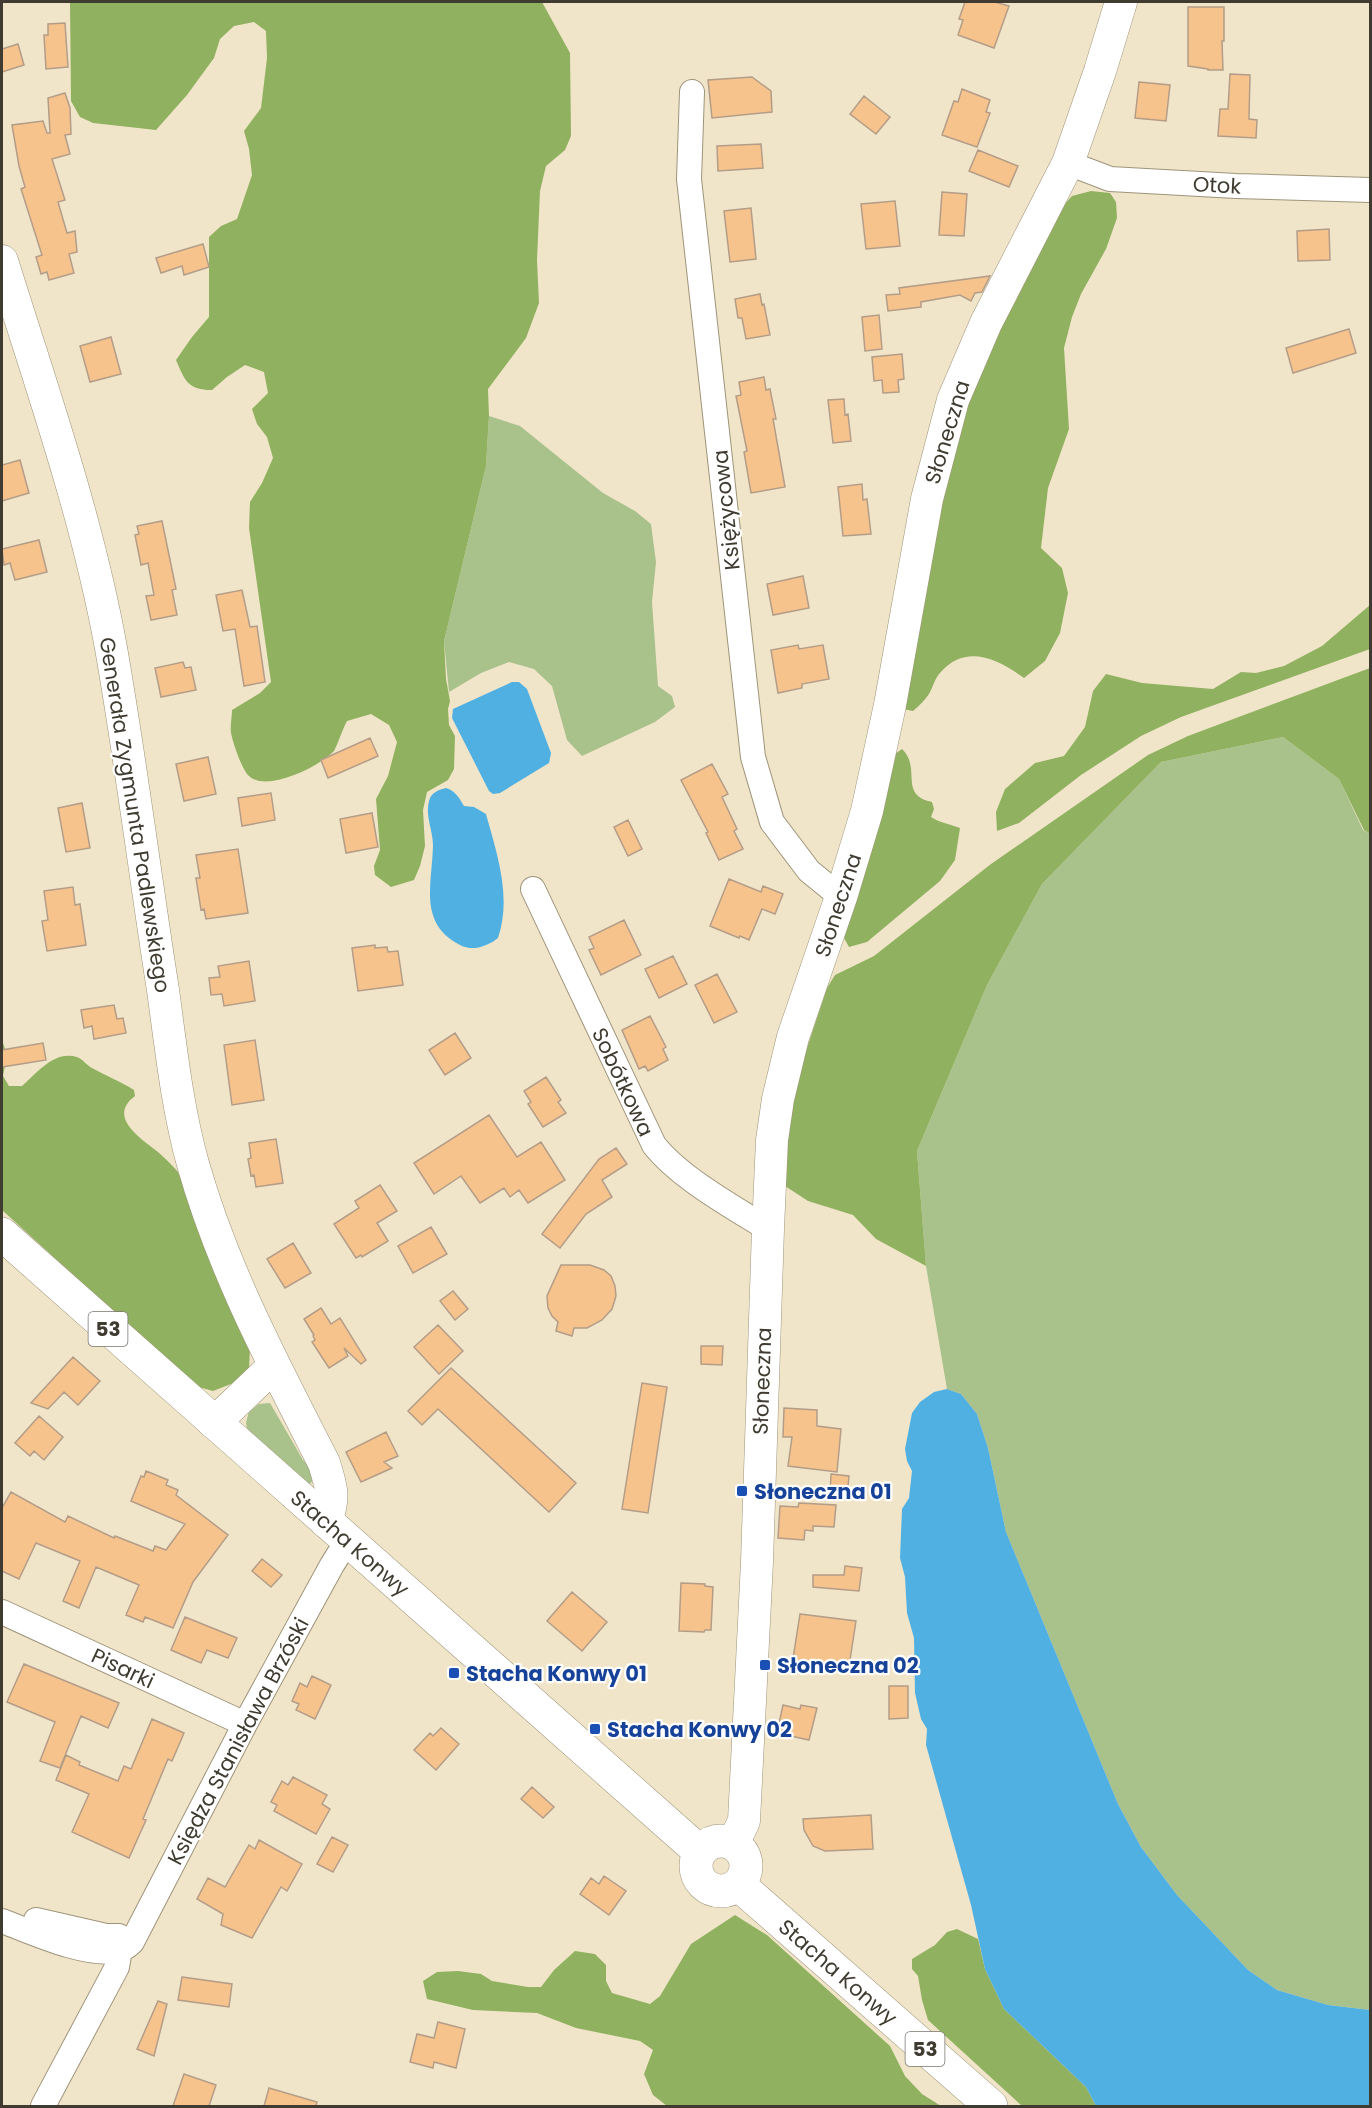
<svg xmlns="http://www.w3.org/2000/svg" width="1372" height="2108" font-family="Poppins,sans-serif">
<style>
.green{fill:#a9c18b}
.forest{fill:#90b160}
.water{fill:#51b0e2}
.building{fill:#f7c38d;stroke:#b39d88;stroke-width:1.5}
.lines{fill:none;stroke-linecap:round;stroke-linejoin:round}
.minor-casing{stroke:#9e947a;stroke-width:26}
.tertiary-casing{stroke:#9e947a;stroke-width:33}
.primary-casing{stroke:#9e947a;stroke-width:34}
.minor{stroke:#fff;stroke-width:24}
.tertiary{stroke:#fff;stroke-width:32}
.primary{stroke:#fff;stroke-width:33}
.transit-dot{fill:#1a4fb4;stroke:#fff;stroke-width:2}
.labels{text-anchor:middle;dominant-baseline:central;stroke-width:4.5;stroke-linejoin:round;paint-order:stroke}
.shield{fill:#fff;stroke:#79766e;stroke-width:1.5}
.shield-label{font-size:20px;font-weight:bold;fill:#3f3b30}
.street-label{font-size:21px;fill:#3f3b30;stroke:#fff}
.transit-label{font-size:21px;font-weight:bold;fill:#164399;stroke:#fff;text-anchor:start}
</style>
<rect width="100%" height="100%" fill="#f1e5c9"/>
<path class="green" d="M 489,416 L 520,426 L 603,493 L 635,511 L 651,524 L 656,562 L 652,602 L 658,686 L 672,696 L 675,707 L 655,722 L 582,756 L 567,740 L 552,686 L 534,669 L 509,662 L 481,673 L 449,692 L 444,641 L 486,466 Z
M 1283,737 L 1339,779 L 1363,830 L 1370,834 L 1370,2010 L 1328,2005 L 1277,1990 L 1248,1970 L 1177,1895 L 1141,1847 L 1118,1804 L 1006,1532 L 988,1448 L 977,1414 L 961,1394 L 947,1389 L 926,1266 L 917,1151 L 987,985 L 1042,884 L 1161,762 Z
M 270,1403 L 303,1460 L 312,1469 L 314,1479 L 310,1484 L 303,1484 L 248,1434 L 246,1423 L 249,1411 L 259,1404 Z"/>
<path class="forest" d="M 70,2 L 542,2 L 570,53 L 571,136 L 565,150 L 546,166 L 540,191 L 537,260 L 539,303 L 526,338 L 488,389 L 489,416 L 486,466 L 444,641 L 446,679 L 450,701 L 448,709 L 449,725 L 455,736 L 454,769 L 448,780 L 427,792 L 423,810 L 425,846 L 420,866 L 414,880 L 391,887 L 375,875 L 374,866 L 380,850 L 376,799 L 388,776 L 397,742 L 389,725 L 371,714 L 347,721 C 343,728 337,746 334,751 C 320,766 267,793 249,776 C 242,770 233,743 231,733 C 230,726 232,717 232,710 L 260,693 L 271,682 L 249,528 L 250,502 L 262,483 L 273,458 L 267,437 L 257,424 L 252,409 L 268,393 L 264,372 L 245,365 L 227,377 L 212,390 C 188,390 185,381 176,360 L 192,337 L 209,317 L 209,237 L 221,226 L 237,219 L 252,175 L 249,149 L 244,131 L 261,108 L 267,58 L 266,31 L 254,22 L 234,26 L 220,39 L 214,58 L 187,95 L 156,130 L 93,123 L 80,117 L 71,101 Z
M 1091,191 L 1110,193 L 1116,202 L 1117,218 L 1106,249 L 1081,294 L 1072,317 L 1064,348 L 1069,429 L 1048,488 L 1041,548 L 1062,568 L 1068,593 L 1060,633 L 1045,661 L 1024,678 C 998,659 966,643 940,673 C 935,678 933,687 929,694 C 925,700 919,706 913,711 L 903,709 L 929,555 L 951,458 L 974,384 L 1054,216 L 1072,196 Z
M 1370,605 L 1370,649 L 1181,717 L 1141,736 L 1081,775 L 1019,823 L 997,831 L 996,812 L 1005,789 L 1035,763 L 1064,756 L 1085,727 L 1093,691 L 1106,674 L 1142,683 L 1213,689 L 1241,672 L 1256,673 L 1284,666 L 1322,646 Z
M 1370,668 L 1370,834 L 1364,830 L 1339,779 L 1283,737 L 1161,762 L 1042,884 L 987,985 L 917,1151 L 926,1266 L 876,1239 L 853,1215 L 808,1201 L 785,1186 L 783,1141 L 801,1066 L 827,988 L 835,975 L 874,956 L 991,864 L 1148,755 L 1188,736 Z
M 902,749 C 922,768 898,795 932,802 L 934,809 L 931,817 C 940,823 950,824 960,828 L 955,860 L 940,881 L 867,942 L 849,947 L 844,938 L 845,921 L 892,756 Z
M 2,1041 C 8,1053 6,1062 3,1076 L 9,1086 L 22,1086 C 37,1073 54,1050 77,1057 C 83,1059 86,1065 92,1068 C 106,1076 120,1081 134,1090 L 135,1096 C 107,1117 140,1138 158,1152 C 165,1158 172,1165 178,1172 L 250,1348 L 249,1369 L 236,1382 L 213,1391 L 195,1386 L 144,1343 L 70,1272 L 2,1210 Z
M 735,1915 L 767,1935 L 890,2046 L 905,2076 L 922,2094 L 941,2106 L 667,2106 L 653,2095 L 644,2074 L 653,2050 L 640,2041 L 576,2028 L 537,2013 L 473,2010 L 427,1999 L 423,1981 L 437,1972 L 458,1971 L 481,1974 L 492,1981 L 528,1987 L 541,1987 L 554,1970 L 575,1951 L 595,1954 L 606,1965 L 606,1981 L 612,1993 L 650,2004 L 660,1996 L 691,1944 Z
M 957,1929 L 978,1939 L 985,1969 L 1004,2009 L 1086,2087 L 1096,2106 L 1022,2106 L 928,2020 L 922,2000 L 918,1976 L 912,1969 L 912,1959 L 935,1945 L 947,1932 Z"/>
<path class="water" d="M 512,682 L 519,682 L 527,689 L 551,753 L 549,763 L 500,793 L 493,794 L 489,791 L 452,718 L 453,709 Z
M 446,788 C 456,791 459,798 464,806 L 474,807 L 486,814 C 497,854 512,897 498,938 C 488,946 473,952 460,945 C 418,923 432,885 433,846 C 433,830 425,817 429,801 C 431,792 439,790 446,788 Z
M 947,1389 L 961,1394 L 977,1414 L 988,1448 L 1006,1532 L 1118,1804 L 1141,1847 L 1177,1895 L 1248,1970 L 1277,1990 L 1328,2005 L 1370,2010 L 1370,2106 L 1096,2106 L 1086,2087 L 1004,2009 L 985,1969 L 971,1905 L 926,1745 L 927,1729 L 921,1719 L 915,1693 L 914,1638 L 907,1613 L 905,1577 L 900,1558 L 902,1509 L 909,1498 L 912,1471 L 907,1461 L 905,1449 L 912,1413 L 920,1402 L 934,1392 Z"/>
<path class="building" d="M 965,2 L 995,2 L 1009,6 L 994,48 L 958,35 L 963,20 L 959,19 Z
M 1188,7 L 1224,7 L 1224,41 L 1222,41 L 1223,70 L 1208,70 L 1208,69 L 1188,66 Z
M 65,23 L 68,67 L 46,69 L 44,35 L 48,35 L 48,24 Z
M 18,44 L 24,65 L 2,72 L 2,49 Z
M 1230,74 L 1250,75 L 1249,119 L 1257,120 L 1256,138 L 1218,136 L 1220,109 L 1228,109 Z
M 752,77 L 771,91 L 772,112 L 712,118 L 708,80 Z
M 1139,82 L 1170,85 L 1166,121 L 1135,118 Z
M 962,89 L 990,100 L 986,112 L 990,113 L 977,147 L 942,135 L 954,101 L 958,102 Z
M 65,93 L 70,108 L 71,134 L 65,135 L 70,154 L 52,159 L 65,200 L 58,202 L 67,233 L 75,231 L 77,252 L 69,254 L 74,273 L 49,280 L 47,272 L 41,274 L 36,257 L 42,255 L 21,189 L 25,187 L 19,166 L 12,125 L 43,121 L 47,133 L 50,133 L 48,98 Z
M 864,96 L 890,117 L 876,134 L 850,114 Z
M 761,144 L 763,168 L 718,171 L 717,146 Z
M 978,150 L 1018,166 L 1009,187 L 969,171 Z
M 942,192 L 967,194 L 964,236 L 939,235 Z
M 895,201 L 900,246 L 866,249 L 861,204 Z
M 751,208 L 756,259 L 730,262 L 724,211 Z
M 1329,229 L 1330,260 L 1298,261 L 1297,231 Z
M 203,244 L 209,267 L 184,275 L 182,266 L 161,273 L 156,258 Z
M 990,276 L 982,292 L 975,293 L 971,301 L 960,295 L 921,302 L 921,307 L 888,311 L 886,295 L 900,294 L 899,288 Z
M 760,294 L 762,305 L 764,304 L 770,335 L 746,339 L 742,318 L 738,318 L 735,299 Z
M 879,315 L 882,349 L 865,351 L 862,317 Z
M 1349,329 L 1356,353 L 1293,373 L 1286,348 Z
M 111,337 L 121,374 L 90,382 L 80,346 Z
M 902,354 L 904,379 L 898,380 L 899,392 L 883,393 L 882,380 L 874,381 L 872,357 Z
M 764,377 L 766,390 L 770,389 L 776,419 L 773,419 L 785,487 L 751,493 L 744,452 L 747,451 L 736,396 L 741,395 L 739,382 Z
M 844,399 L 845,415 L 848,414 L 851,441 L 833,443 L 828,400 Z
M 20,460 L 29,493 L 2,501 L 2,465 Z
M 862,484 L 863,500 L 867,499 L 871,534 L 843,536 L 838,487 Z
M 162,521 L 176,589 L 172,590 L 177,615 L 151,620 L 146,596 L 154,595 L 148,563 L 141,565 L 135,535 L 139,534 L 137,526 Z
M 39,540 L 47,572 L 15,580 L 10,563 L 4,565 L 2,549 Z
M 803,576 L 809,608 L 773,615 L 767,584 Z
M 242,590 L 250,627 L 257,626 L 265,682 L 244,686 L 235,629 L 223,631 L 216,595 Z
M 798,645 L 799,649 L 823,645 L 829,679 L 802,684 L 802,688 L 778,693 L 771,650 Z
M 183,662 L 185,668 L 191,667 L 196,690 L 161,697 L 155,668 Z
M 370,738 L 378,756 L 328,778 L 321,760 Z
M 208,757 L 216,794 L 184,801 L 176,764 Z
M 712,764 L 728,794 L 722,797 L 737,829 L 734,831 L 743,849 L 719,860 L 706,833 L 708,832 L 681,780 Z
M 271,793 L 275,820 L 242,826 L 238,798 Z
M 82,803 L 90,848 L 66,852 L 58,808 Z
M 372,813 L 378,847 L 346,853 L 340,819 Z
M 628,820 L 642,849 L 628,856 L 614,827 Z
M 238,849 L 248,913 L 206,919 L 204,909 L 201,910 L 196,878 L 200,878 L 196,855 Z
M 729,879 L 761,892 L 763,886 L 783,894 L 775,914 L 762,909 L 749,940 L 740,936 L 739,938 L 710,926 Z
M 73,887 L 75,905 L 80,904 L 86,945 L 47,951 L 42,921 L 48,920 L 44,891 Z
M 624,920 L 641,955 L 601,975 L 589,950 L 594,948 L 589,937 Z
M 375,945 L 375,948 L 387,947 L 388,952 L 398,951 L 403,985 L 358,991 L 352,948 Z
M 673,956 L 687,984 L 659,998 L 645,969 Z
M 249,961 L 255,1001 L 224,1006 L 222,994 L 211,995 L 209,978 L 220,977 L 218,966 Z
M 717,974 L 737,1012 L 714,1023 L 695,985 Z
M 114,1005 L 117,1019 L 123,1018 L 126,1033 L 94,1039 L 92,1026 L 84,1028 L 81,1010 Z
M 650,1016 L 666,1047 L 663,1049 L 668,1060 L 648,1071 L 645,1066 L 639,1069 L 622,1030 Z
M 455,1033 L 471,1058 L 445,1075 L 429,1050 Z
M 255,1040 L 264,1100 L 232,1105 L 224,1045 Z
M 43,1043 L 46,1060 L 2,1067 L 2,1050 Z
M 546,1077 L 561,1100 L 558,1102 L 566,1113 L 543,1127 L 528,1104 L 531,1102 L 524,1091 Z
M 489,1115 L 517,1157 L 541,1142 L 565,1180 L 528,1203 L 519,1190 L 510,1197 L 504,1188 L 480,1203 L 461,1176 L 434,1194 L 414,1163 Z
M 276,1139 L 283,1183 L 256,1187 L 254,1175 L 251,1176 L 248,1159 L 251,1158 L 249,1143 Z
M 616,1148 L 627,1164 L 602,1180 L 612,1197 L 586,1214 L 560,1248 L 542,1234 L 599,1159 Z
M 380,1185 L 397,1211 L 377,1223 L 388,1241 L 362,1257 L 361,1255 L 356,1258 L 334,1224 L 359,1208 L 355,1201 Z
M 431,1227 L 447,1254 L 413,1273 L 398,1246 Z
M 293,1243 L 311,1273 L 285,1288 L 267,1259 Z
M 561,1265 L 590,1265 L 604,1270 L 611,1276 L 615,1286 L 616,1296 L 612,1309 L 602,1320 L 587,1328 L 574,1328 L 572,1336 L 556,1331 L 558,1322 L 552,1316 L 548,1308 L 547,1296 Z
M 453,1291 L 468,1309 L 455,1320 L 440,1301 Z
M 321,1308 L 331,1324 L 340,1318 L 366,1360 L 361,1364 L 344,1348 L 348,1356 L 329,1368 L 312,1342 L 315,1340 L 313,1336 L 314,1335 L 304,1319 Z
M 438,1325 L 463,1351 L 439,1374 L 414,1347 Z
M 701,1346 L 723,1346 L 722,1365 L 701,1364 Z
M 73,1357 L 100,1381 L 78,1405 L 64,1392 L 48,1409 L 31,1403 Z
M 451,1368 L 576,1483 L 549,1512 L 438,1409 L 422,1425 L 408,1411 Z
M 642,1383 L 667,1387 L 648,1513 L 622,1509 Z
M 784,1408 L 817,1410 L 817,1426 L 841,1429 L 837,1472 L 788,1466 L 792,1437 L 783,1437 Z
M 39,1416 L 63,1437 L 44,1460 L 34,1451 L 30,1456 L 15,1443 Z
M 386,1432 L 398,1456 L 384,1462 L 392,1468 L 361,1482 L 346,1452 Z
M 146,1471 L 168,1480 L 166,1485 L 178,1490 L 176,1495 L 228,1535 L 193,1582 L 173,1628 L 145,1617 L 143,1622 L 126,1615 L 139,1585 L 96,1567 L 79,1608 L 63,1601 L 80,1561 L 36,1543 L 19,1579 L 2,1571 L 2,1508 L 11,1492 L 65,1522 L 68,1516 L 114,1538 L 115,1536 L 153,1551 L 155,1546 L 166,1550 L 185,1524 L 131,1501 L 141,1476 L 144,1477 Z
M 831,1474 L 849,1476 L 847,1497 L 830,1496 Z
M 799,1503 L 836,1505 L 834,1527 L 813,1526 L 813,1531 L 805,1530 L 804,1540 L 778,1538 L 780,1506 L 798,1507 Z
M 262,1559 L 282,1575 L 271,1587 L 252,1571 Z
M 845,1566 L 862,1568 L 859,1591 L 813,1587 L 813,1575 L 844,1575 Z
M 681,1583 L 705,1584 L 705,1586 L 713,1587 L 711,1630 L 705,1630 L 704,1632 L 679,1631 Z
M 572,1592 L 607,1622 L 582,1651 L 547,1621 Z
M 800,1614 L 856,1621 L 848,1673 L 792,1665 Z
M 185,1617 L 237,1638 L 228,1658 L 207,1650 L 201,1663 L 171,1650 Z
M 24,1664 L 119,1703 L 108,1728 L 81,1716 L 60,1768 L 40,1761 L 55,1722 L 7,1702 Z
M 312,1676 L 331,1685 L 315,1719 L 296,1710 L 299,1704 L 292,1701 L 300,1683 L 307,1687 Z
M 889,1686 L 908,1686 L 908,1718 L 889,1719 Z
M 783,1705 L 800,1709 L 801,1705 L 817,1708 L 809,1740 L 777,1733 Z
M 152,1719 L 184,1733 L 172,1761 L 168,1759 L 143,1819 L 146,1820 L 129,1858 L 72,1832 L 89,1794 L 56,1780 L 66,1755 L 80,1762 L 79,1765 L 118,1781 L 124,1766 L 131,1769 Z
M 441,1728 L 459,1744 L 436,1770 L 414,1750 L 430,1733 L 433,1736 Z
M 293,1777 L 327,1795 L 322,1804 L 330,1809 L 316,1834 L 274,1811 L 277,1805 L 271,1802 L 282,1781 L 288,1785 Z
M 532,1787 L 554,1807 L 543,1818 L 521,1799 Z
M 871,1815 L 873,1849 L 825,1851 L 813,1846 L 804,1830 L 803,1819 Z
M 332,1837 L 348,1845 L 333,1872 L 317,1864 Z
M 259,1840 L 302,1864 L 287,1891 L 281,1887 L 252,1938 L 221,1925 L 223,1914 L 197,1899 L 208,1878 L 225,1887 L 249,1845 L 255,1849 Z
M 604,1876 L 626,1891 L 609,1915 L 580,1894 L 591,1878 L 599,1884 Z
M 182,1977 L 232,1984 L 229,2007 L 178,2000 Z
M 158,2001 L 167,2004 L 154,2056 L 137,2049 Z
M 438,2022 L 465,2029 L 456,2068 L 434,2062 L 433,2068 L 410,2062 L 417,2034 L 434,2038 Z
M 184,2074 L 216,2085 L 209,2106 L 173,2106 Z
M 269,2088 L 317,2102 L 316,2106 L 264,2106 Z"/>
<g class="lines">
<g class="minor-casing">
<path id="minor" d="M 692,92 L 689,179 L 753,757 L 772,822 L 809,871 L 841,897
M 1068,163 L 1110,179 L 1236,186 L 1370,190
M 533,889 L 654,1145 C 680,1178 733,1207 768,1229
M 2,1612 L 245,1724
M 36,1920 L 106,1936 L 119,1936
M 2,1921 C 32,1932 83,1956 116,1951 C 123,1950 127,1947 132,1942 L 245,1724 L 332,1565 L 347,1541
M 43,2106 L 117,1967 L 120,1950 L 116,1936"/>
</g>
<g class="tertiary-casing">
<path id="tertiary" d="M 2,261 C 42,389 87,516 111,648 C 131,762 145,876 163,990 C 171,1048 177,1107 193,1164 C 223,1270 274,1365 324,1463 C 332,1489 335,1496 326,1522
M 214,1423 L 274,1366
M 733,1844 L 744,1821 L 757,1562 L 768,1229 L 772,1140 L 778,1099 L 793,1037 L 841,897 L 867,811 L 890,705 L 927,499 L 953,400 L 986,323 L 1068,163 L 1100,71 L 1121,2"/>
</g>
<g class="primary-casing">
<path id="primary" d="M 2,1234 L 700,1852
M696 1866a25 25 0 1 1 50 0a25 25 0 1 1-50 0Z
M 739,1885 L 991,2106"/>
</g>
<use href="#minor" class="minor"/>
<use href="#tertiary" class="tertiary"/>
<use href="#primary" class="primary"/>
</g>
<g class="transit-dot">
<rect x="736" y="1485" width="12" height="12" rx="3"/>
<rect x="759" y="1659" width="12" height="12" rx="3"/>
<rect x="448" y="1667" width="12" height="12" rx="3"/>
<rect x="589" y="1723" width="12" height="12" rx="3"/>
</g>
<g class="labels">
<g class="shield">
<rect x="88.5" y="1312" width="39" height="34" rx="4.5"/>
<rect x="905.5" y="2032" width="39" height="34" rx="4.5"/>
</g>
<g class="shield-label">
<text x="108" y="1329">53</text>
<text x="925" y="2049">53</text>
</g>
<g class="street-label">
<text transform="translate(1217 185) rotate(3)">Otok</text>
<text transform="translate(947 432) rotate(-73)">Słoneczna</text>
<text transform="translate(726 510) rotate(-96)">Księżycowa</text>
<text transform="translate(135 815) rotate(81)">Generała Zygmunta Padlewskiego</text>
<text transform="translate(838 905) rotate(-72)">Słoneczna</text>
<text transform="translate(623 1082) rotate(65)">Sobótkowa</text>
<text transform="translate(762 1381) rotate(-88)">Słoneczna</text>
<text transform="translate(350 1543) rotate(41)">Stacha Konwy</text>
<text transform="translate(123 1668) rotate(25)">Pisarki</text>
<text transform="translate(238 1741) rotate(-62)">Księdza Stanisława Brzóski</text>
<text transform="translate(838 1972) rotate(41)">Stacha Konwy</text>
</g>
<g class="transit-label">
<text x="754" y="1491">Słoneczna 01</text>
<text x="777" y="1665">Słoneczna 02</text>
<text x="466" y="1673">Stacha Konwy 01</text>
<text x="607" y="1729">Stacha Konwy 02</text>
</g>
</g>
<rect width="1372" height="2108" fill="none" stroke="#3f3b30" stroke-width="6"/>
</svg>
